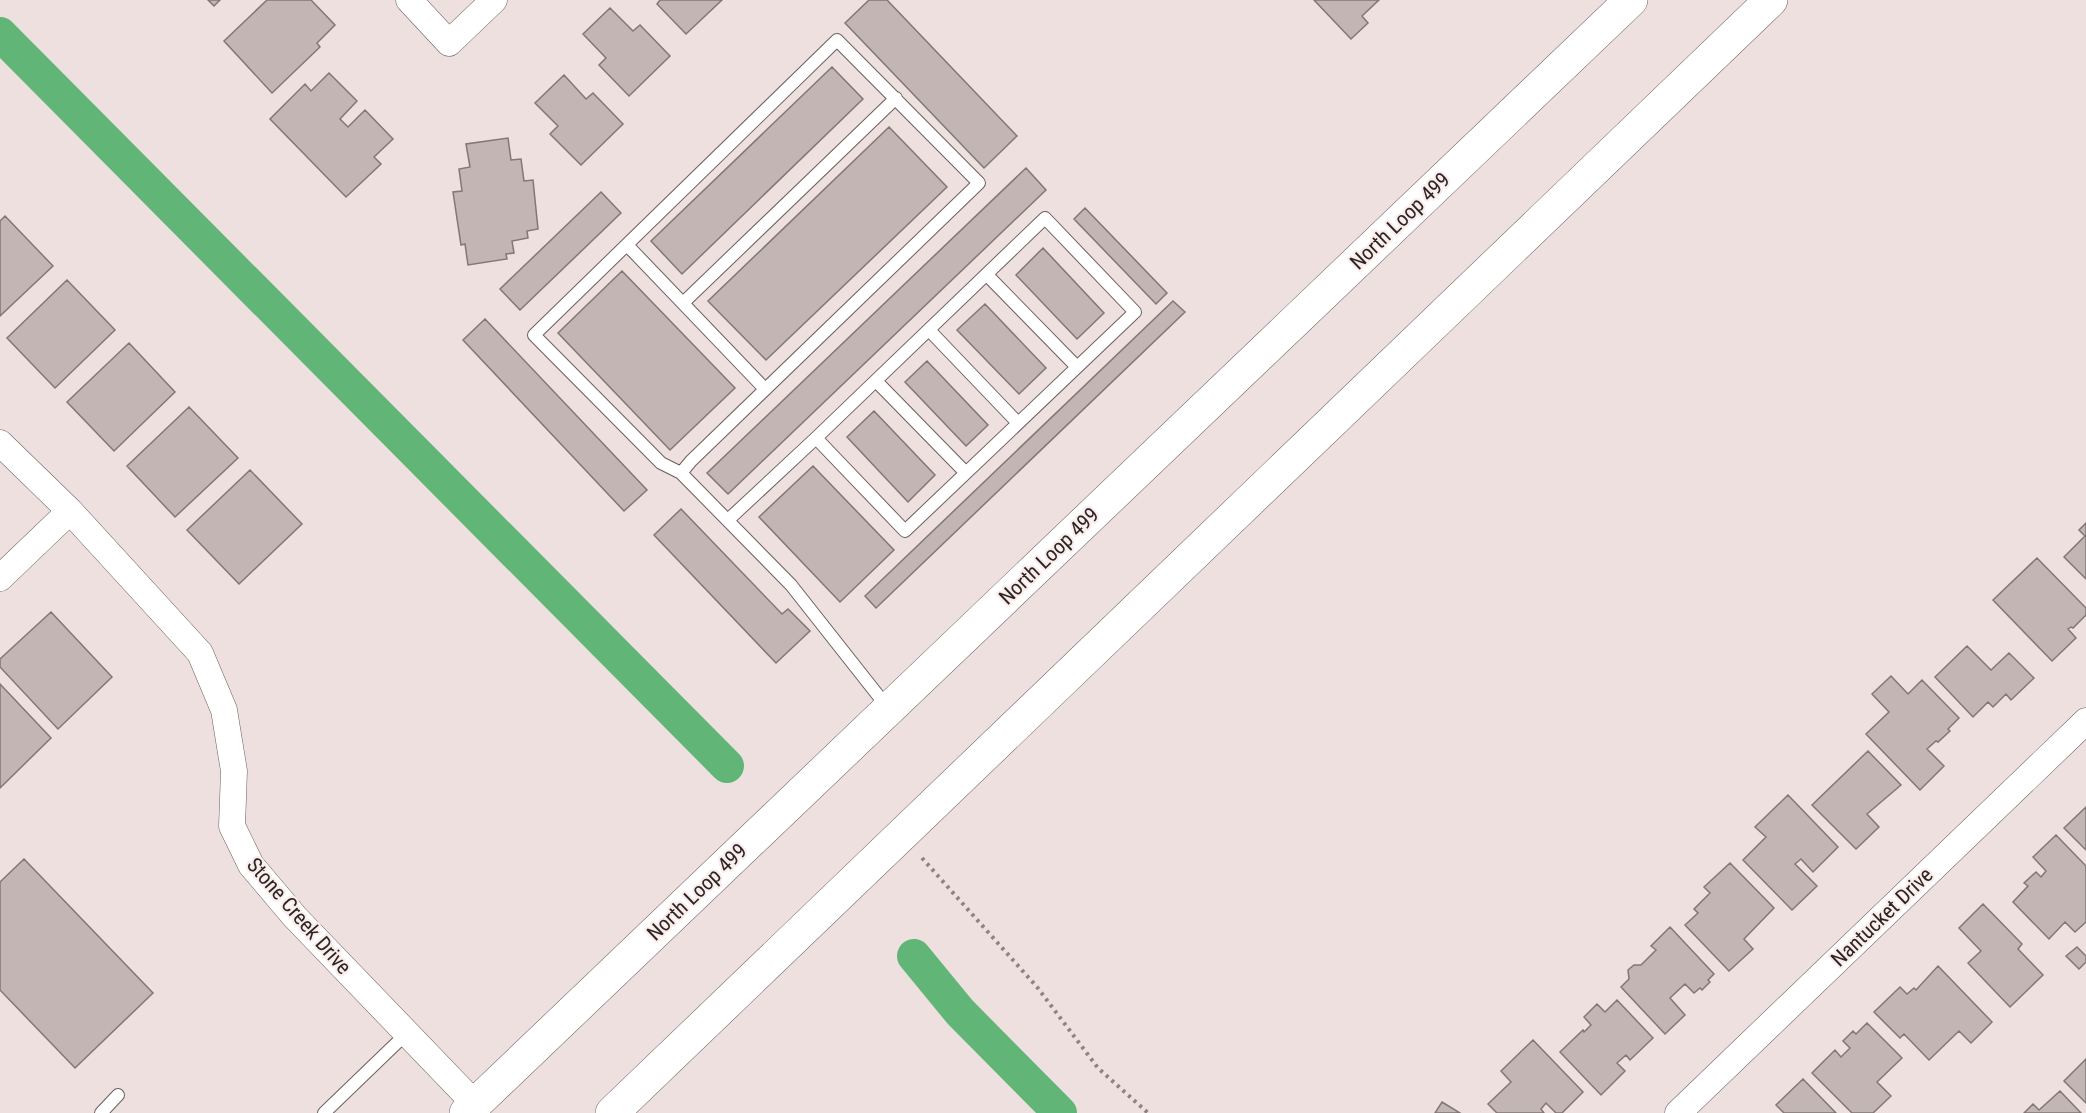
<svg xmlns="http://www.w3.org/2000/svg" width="2086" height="1113" font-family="'Roboto Condensed',sans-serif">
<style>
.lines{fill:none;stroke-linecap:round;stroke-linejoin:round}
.canal{stroke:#60b577;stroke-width:34}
.building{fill:#c2b5b4;stroke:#827775;stroke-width:1.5}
.lane-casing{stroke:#6b5f5e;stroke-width:14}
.street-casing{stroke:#6b5f5e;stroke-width:27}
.primary-casing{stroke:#6b5f5e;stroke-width:34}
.path{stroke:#8c8382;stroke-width:4;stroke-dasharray:3 4.5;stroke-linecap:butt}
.lane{stroke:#fff;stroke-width:12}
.street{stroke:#fff;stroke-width:26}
.primary{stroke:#fff;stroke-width:33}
.labels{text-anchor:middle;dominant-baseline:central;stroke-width:4.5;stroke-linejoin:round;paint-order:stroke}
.street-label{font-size:21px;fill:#2b2625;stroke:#fbedec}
</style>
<rect width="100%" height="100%" fill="#ede0de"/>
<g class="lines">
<path class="canal" d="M 0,34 L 727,766
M 914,956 L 960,1012 L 1060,1113"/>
</g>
<path class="building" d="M 208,0 L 220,0 L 214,6 Z
M 267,0 L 311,0 L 335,25 L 317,43 L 320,47 L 272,93 L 224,41 Z
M 660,0 L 722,0 L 686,34 L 657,4 Z
M 869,0 L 887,0 L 1017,136 L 984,168 L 845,23 Z
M 1314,0 L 1379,0 L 1362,16 L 1368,23 L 1351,39 Z
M 610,8 L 633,31 L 640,25 L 670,56 L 629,96 L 599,65 L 606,58 L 583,34 Z
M 832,67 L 863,99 L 682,274 L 651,241 Z
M 329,73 L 357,101 L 340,119 L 348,127 L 365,110 L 393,139 L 374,157 L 381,164 L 346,197 L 270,119 L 305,84 L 311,91 Z
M 564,75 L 586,99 L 593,93 L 623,124 L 581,165 L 550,134 L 558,126 L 535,103 Z
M 889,127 L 947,187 L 766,360 L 708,301 Z
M 508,138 L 511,160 L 521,159 L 524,181 L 533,180 L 538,229 L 527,231 L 528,238 L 512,241 L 514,253 L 506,254 L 507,259 L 468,265 L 465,244 L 461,245 L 453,192 L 462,191 L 459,169 L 470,167 L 466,144 Z
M 1026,168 L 1046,190 L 728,494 L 707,473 Z
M 601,192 L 621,213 L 520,310 L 500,289 Z
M 1085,208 L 1167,293 L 1156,304 L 1074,219 Z
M 5,216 L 53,266 L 0,316 L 0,221 Z
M 1043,248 L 1104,313 L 1077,339 L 1016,275 Z
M 622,271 L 735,388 L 670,450 L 558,333 Z
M 67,280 L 115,330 L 55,388 L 7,338 Z
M 1173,301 L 1185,312 L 876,608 L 865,596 Z
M 985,304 L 1046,368 L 1019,394 L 957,330 Z
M 485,319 L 647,490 L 624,511 L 463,340 Z
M 129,343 L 175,392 L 114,451 L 67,402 Z
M 927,361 L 988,425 L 966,446 L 905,382 Z
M 189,407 L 238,458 L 175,517 L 127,466 Z
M 874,411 L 935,475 L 908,502 L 847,437 Z
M 813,466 L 894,550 L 840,602 L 759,517 Z
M 250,470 L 302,524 L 239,584 L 187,530 Z
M 681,509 L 782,614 L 788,609 L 810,631 L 776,663 L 654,535 Z
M 2086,523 L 2086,579 L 2064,557 L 2085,536 L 2079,530 Z
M 2037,558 L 2086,608 L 2086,615 L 2073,628 L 2071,627 L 2068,629 L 2076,638 L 2052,661 L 1993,600 Z
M 51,612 L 112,677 L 58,729 L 0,667 L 0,659 Z
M 1967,646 L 1991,670 L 2009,653 L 2034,678 L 2011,700 L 2006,694 L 1993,707 L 1988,702 L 1973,717 L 1935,677 Z
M 1891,676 L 1908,694 L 1922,680 L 1959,718 L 1948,729 L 1950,731 L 1938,742 L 1936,741 L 1927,749 L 1944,766 L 1920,790 L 1866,734 L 1889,712 L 1872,694 Z
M 0,684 L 51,738 L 0,788 Z
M 1868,751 L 1901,785 L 1867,814 L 1879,827 L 1856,849 L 1812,805 Z
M 1788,795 L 1838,847 L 1813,872 L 1801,859 L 1795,864 L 1817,886 L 1792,910 L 1743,860 L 1766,837 L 1755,827 Z
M 2086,807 L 2086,850 L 2064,828 Z
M 2056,835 L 2086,866 L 2086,922 L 2075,932 L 2065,922 L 2049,939 L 2013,902 L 2028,886 L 2024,883 L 2036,872 L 2041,877 L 2046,871 L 2033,857 Z
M 24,859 L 153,993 L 75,1068 L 0,990 L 0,882 Z
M 1730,863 L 1774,908 L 1744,939 L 1753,949 L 1729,971 L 1685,925 L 1698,913 L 1694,909 L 1710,893 L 1704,887 Z
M 1983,904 L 2022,944 L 2018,949 L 2043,975 L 2010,1007 L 1968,963 L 1981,951 L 1959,928 Z
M 1670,927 L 1714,974 L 1708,980 L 1710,982 L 1702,990 L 1700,988 L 1694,993 L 1685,984 L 1670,998 L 1685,1015 L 1665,1034 L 1621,987 L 1629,979 L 1628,970 L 1634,965 L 1641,965 L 1656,950 L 1651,946 Z
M 2077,947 L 2086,956 L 2086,962 L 2079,969 L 2066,956 Z
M 1938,966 L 1992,1022 L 1971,1043 L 1959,1031 L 1929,1060 L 1904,1034 L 1900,1038 L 1874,1012 L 1900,987 L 1907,994 L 1914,988 L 1916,990 Z
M 1617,1000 L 1653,1038 L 1630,1060 L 1626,1055 L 1617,1063 L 1625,1071 L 1601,1095 L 1560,1052 L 1583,1030 L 1584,1032 L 1591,1025 L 1584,1017 L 1597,1004 L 1605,1012 Z
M 1867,1023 L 1902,1058 L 1877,1082 L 1891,1096 L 1873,1113 L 1852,1113 L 1812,1073 L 1835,1050 L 1841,1057 L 1850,1048 L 1843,1041 L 1853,1031 L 1856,1034 Z
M 1533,1040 L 1583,1092 L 1562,1113 L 1556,1113 L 1546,1103 L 1541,1109 L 1544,1113 L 1497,1113 L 1488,1104 L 1511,1082 L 1501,1071 Z
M 2086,1059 L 2086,1103 L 2064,1081 Z
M 1803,1079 L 1836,1113 L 1784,1113 L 1776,1105 Z
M 2060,1091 L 2081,1113 L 2024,1113 L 2033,1104 L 2039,1110 Z
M 1442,1102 L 1460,1113 L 1435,1113 Z"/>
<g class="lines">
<g class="lane-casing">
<path id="lane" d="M 627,245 L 765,389
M 987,275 L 1077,367
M 683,303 L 896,98
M 929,330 L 1018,423
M 876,381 L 966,473
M 681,473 L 691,461 L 979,183 L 837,40 L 534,335 L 661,463 L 681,473 L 791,585 L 888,708
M 728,520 L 816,438 L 1045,218 L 1135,312 L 905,531 L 816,438
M 101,1113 L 118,1095
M 324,1113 L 407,1033"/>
</g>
<g class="street-casing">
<path id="street" d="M 409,0 L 449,43 L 494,0
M 0,443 L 70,511 L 200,653 L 224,710 L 234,771 L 232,826 L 251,865 L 295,917 L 475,1104
M 0,578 L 70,511
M 1678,1113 L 2086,721"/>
</g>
<g class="primary-casing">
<path id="primary" d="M 466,1113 L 1631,0
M 612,1113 L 1771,0"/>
</g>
<path class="path" d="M 922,858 L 1037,987 L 1098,1068 L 1148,1113"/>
<use href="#lane" class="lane"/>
<use href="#street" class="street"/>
<use href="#primary" class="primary"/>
</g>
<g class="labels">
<g class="street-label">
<text transform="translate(1400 221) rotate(-44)">North Loop 499</text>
<text transform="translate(1049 556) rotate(-44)">North Loop 499</text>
<text transform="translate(697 892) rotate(-44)">North Loop 499</text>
<text transform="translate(299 916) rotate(49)">Stone Creek Drive</text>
<text transform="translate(1882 917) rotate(-44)">Nantucket Drive</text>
</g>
</g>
</svg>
